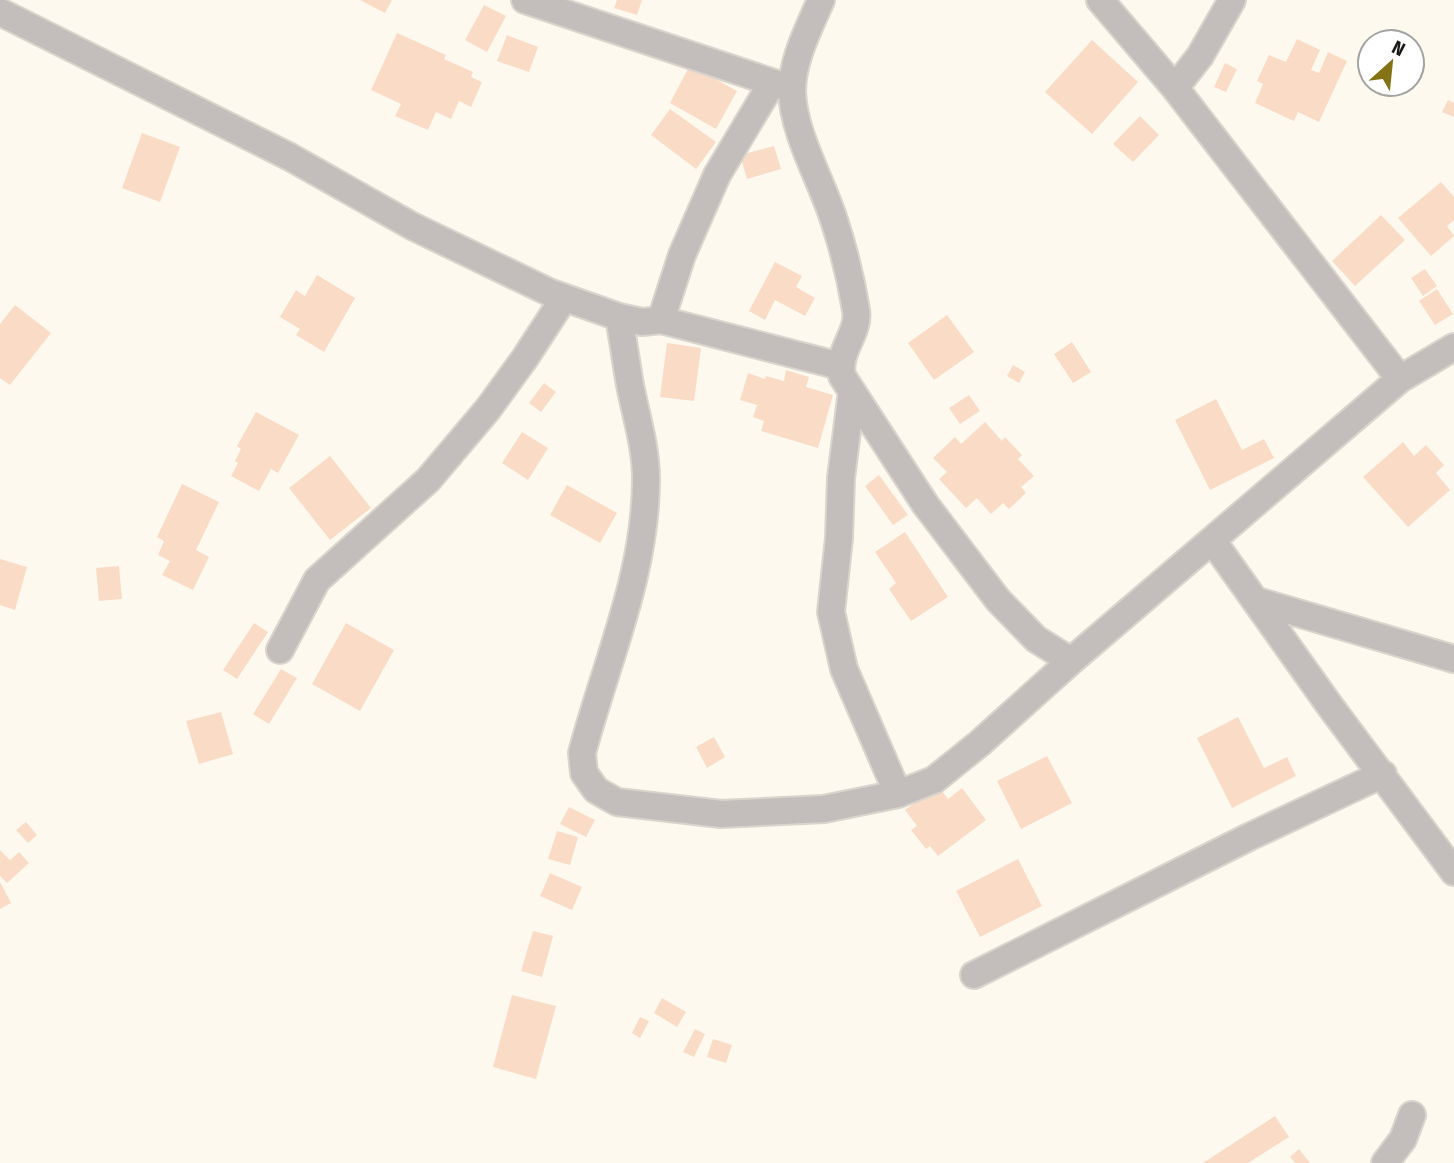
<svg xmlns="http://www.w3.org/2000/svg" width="1454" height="1163" font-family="'Fira Sans Condensed',sans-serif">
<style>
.building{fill:#fadbc5}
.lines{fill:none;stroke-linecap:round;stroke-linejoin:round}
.street-casing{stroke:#d9d5cc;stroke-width:30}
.street{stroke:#c3bdbc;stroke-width:26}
</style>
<rect width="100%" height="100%" fill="#fdf9ef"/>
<path class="building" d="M 360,0 L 392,0 L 385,13 Z
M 617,0 L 642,0 L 637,15 L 614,8 Z
M 484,5 L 506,16 L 487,52 L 465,40 Z
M 397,33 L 446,55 L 444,59 L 473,72 L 471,77 L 482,82 L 471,107 L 459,101 L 451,119 L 436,112 L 428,130 L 395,116 L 401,104 L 371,90 Z
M 507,35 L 538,47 L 529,72 L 497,61 Z
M 1297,39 L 1320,50 L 1311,70 L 1319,73 L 1328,52 L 1347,61 L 1319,122 L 1298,112 L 1294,121 L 1255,103 L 1263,84 L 1257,81 L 1269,55 L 1286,62 Z
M 1092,40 L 1138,82 L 1092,134 L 1045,92 Z
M 1225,63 L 1237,69 L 1226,92 L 1214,87 Z
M 690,65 L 737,91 L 716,129 L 670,103 Z
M 1448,100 L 1454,103 L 1454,117 L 1442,112 Z
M 670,109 L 716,142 L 696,169 L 651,135 Z
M 1140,116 L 1159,135 L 1133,162 L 1113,144 Z
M 142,133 L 180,147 L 160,202 L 122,188 Z
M 774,146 L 781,169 L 747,179 L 740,155 Z
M 1441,182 L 1454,197 L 1454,220 L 1447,226 L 1454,236 L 1431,256 L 1398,218 Z
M 1381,215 L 1405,240 L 1355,286 L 1332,261 Z
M 775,262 L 802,276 L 796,287 L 815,298 L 805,316 L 775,300 L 765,320 L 749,311 Z
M 1425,269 L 1437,286 L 1423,296 L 1411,278 Z
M 317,275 L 355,298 L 324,352 L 296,335 L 300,329 L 280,317 L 296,290 L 305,296 Z
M 1437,289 L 1453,314 L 1435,325 L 1419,301 Z
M 15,305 L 51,333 L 10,385 L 0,378 L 0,324 Z
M 947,315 L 974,352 L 934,380 L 908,343 Z
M 1072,342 L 1091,372 L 1073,383 L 1054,354 Z
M 667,343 L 701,348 L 694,401 L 660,397 Z
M 1013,365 L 1025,372 L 1019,383 L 1007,376 Z
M 786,370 L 809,377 L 806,387 L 833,395 L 818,448 L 761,431 L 764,421 L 753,417 L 757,405 L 740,400 L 748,373 L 765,379 L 766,376 L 784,381 Z
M 544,383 L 556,392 L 541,412 L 529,403 Z
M 969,395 L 980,411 L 960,424 L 949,408 Z
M 1216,399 L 1242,450 L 1264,439 L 1274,458 L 1210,490 L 1175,420 Z
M 256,412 L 299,435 L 278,473 L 271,469 L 259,491 L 231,476 L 238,463 L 235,461 L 241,449 L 237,446 Z
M 985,422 L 1002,441 L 1005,437 L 1022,455 L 1018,459 L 1034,476 L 1021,487 L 1026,493 L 1009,509 L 1003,503 L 991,514 L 977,498 L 966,508 L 939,479 L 947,472 L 933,458 L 955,437 L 961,444 Z
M 522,432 L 548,448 L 528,480 L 502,463 Z
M 1403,442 L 1414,456 L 1426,445 L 1444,465 L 1436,473 L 1450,490 L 1408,527 L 1363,477 Z
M 330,456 L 371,508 L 330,540 L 289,488 Z
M 879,475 L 908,515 L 893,525 L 865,486 Z
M 182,484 L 219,502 L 196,550 L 209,557 L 193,590 L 162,575 L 170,561 L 158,555 L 164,541 L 157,537 Z
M 567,485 L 617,513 L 600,543 L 550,515 Z
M 905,532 L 948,597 L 911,621 L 889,589 L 896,583 L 875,552 Z
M 0,559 L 27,567 L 15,610 L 0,605 Z
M 119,566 L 122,599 L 99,601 L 96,568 Z
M 254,623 L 268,632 L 237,679 L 223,670 Z
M 346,623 L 394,650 L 360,711 L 312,684 Z
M 281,669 L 297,678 L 269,724 L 253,714 Z
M 221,712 L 233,754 L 199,764 L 186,721 Z
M 1238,717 L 1264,768 L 1287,757 L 1296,776 L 1232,808 L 1197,738 Z
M 714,737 L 725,757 L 707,768 L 696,747 Z
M 1047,756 L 1072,803 L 1021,829 L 997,781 Z
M 938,786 L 948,799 L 962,788 L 986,820 L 938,856 L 930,846 L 926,849 L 911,830 L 917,826 L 905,810 Z
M 569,807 L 595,820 L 586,837 L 560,824 Z
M 26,822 L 37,835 L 28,843 L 16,830 Z
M 557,831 L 578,837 L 570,865 L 548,859 Z
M 0,850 L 10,860 L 19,852 L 29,863 L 7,883 L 0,876 Z
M 1018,859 L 1042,906 L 980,937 L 956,891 Z
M 550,873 L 582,887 L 572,910 L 540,896 Z
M 0,882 L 11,903 L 0,909 Z
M 533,931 L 553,936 L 542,977 L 521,971 Z
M 512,995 L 556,1006 L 536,1079 L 493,1067 Z
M 662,998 L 686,1012 L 677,1027 L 654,1013 Z
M 640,1017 L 649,1021 L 640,1038 L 632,1033 Z
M 695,1029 L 705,1034 L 694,1057 L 683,1052 Z
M 713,1039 L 732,1045 L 726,1063 L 707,1057 Z
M 1275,1116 L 1289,1137 L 1248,1163 L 1203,1163 Z
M 1299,1149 L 1310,1163 L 1295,1163 L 1290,1157 Z"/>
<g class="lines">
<g class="street-casing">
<path id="street" d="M 525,0 L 792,89
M 821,0 C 809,28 792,60 792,91 C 793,132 820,178 833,217 C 843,247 851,279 856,310 C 860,333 837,350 842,376 L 925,504 L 998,600 L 1036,639 L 1071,661
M 1100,0 L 1175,88 L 1400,379
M 0,12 L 290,157 L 412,226 L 551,293 L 619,317 L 642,322 L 661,320 L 840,366
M 1175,88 L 1200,56 L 1232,0
M 619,317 C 623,339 626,362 630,385 C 636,416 646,447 646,479 C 646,575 606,662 582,753 L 584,773 L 596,790 L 617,802 L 721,814 L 824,809 L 898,794 L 934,780 L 980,743 L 1071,661 L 1400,379 L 1454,347
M 661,320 L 682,255 L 717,175 L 772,83
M 852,391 L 841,478 L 839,538 L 831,612 L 844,669 L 898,794
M 1212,540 L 1330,706 L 1454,872
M 1257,601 L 1454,659
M 280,650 L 317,580 L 428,480 L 488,409 L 525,358 L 564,298
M 974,975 L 1249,837 L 1383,774
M 1385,1163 L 1403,1139 L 1412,1115"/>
</g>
<use href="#street" class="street"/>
</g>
<g transform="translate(1391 63) rotate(27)"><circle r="33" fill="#ffffff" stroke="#a3a3a2" stroke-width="2"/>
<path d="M0-5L12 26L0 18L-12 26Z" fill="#847315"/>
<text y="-10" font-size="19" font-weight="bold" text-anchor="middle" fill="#1a1916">N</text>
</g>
</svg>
